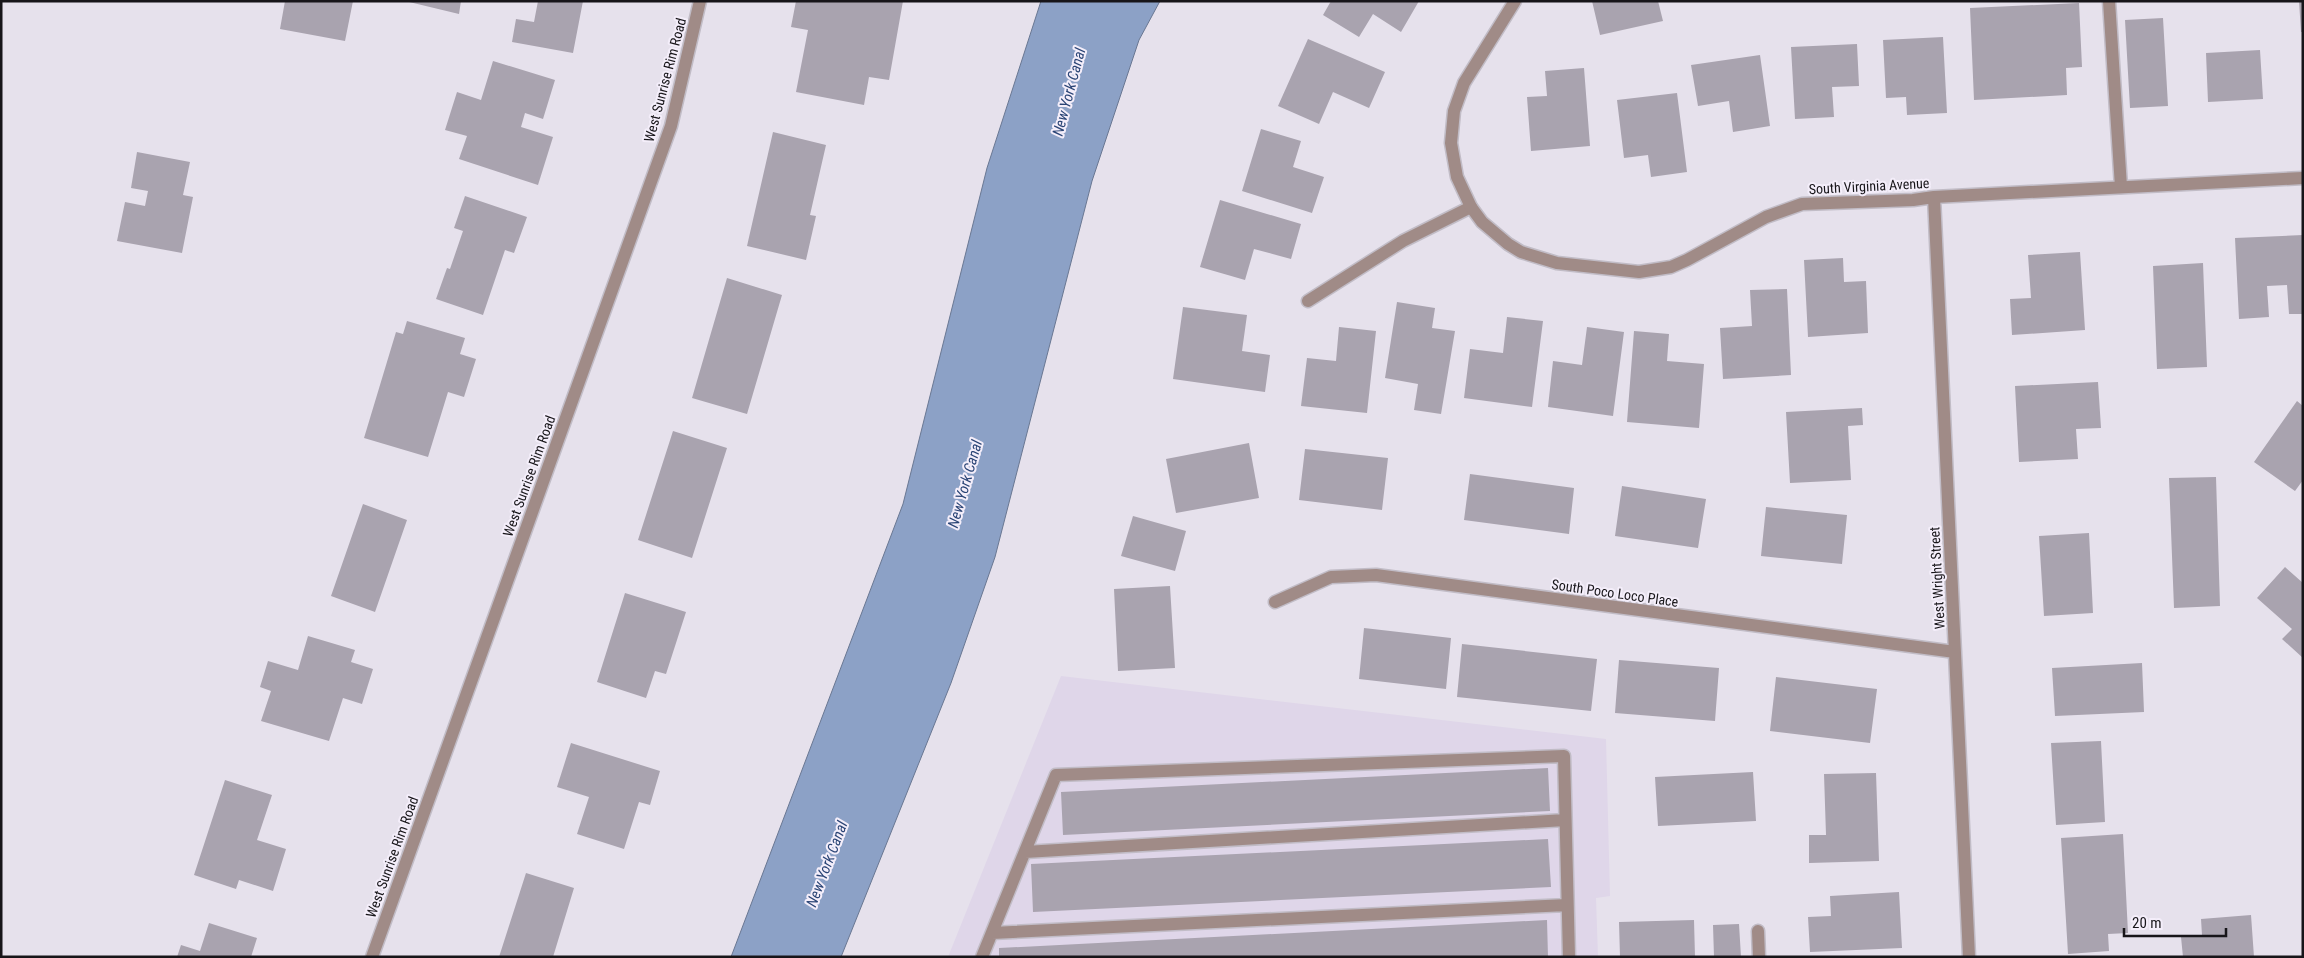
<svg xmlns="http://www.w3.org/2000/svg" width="2304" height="958" font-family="'Roboto Condensed',sans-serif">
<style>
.built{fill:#dfd6e9}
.water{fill:#8ca1c6;stroke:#697792}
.building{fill:#a9a3af}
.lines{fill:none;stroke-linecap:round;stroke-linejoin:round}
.lane-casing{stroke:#c1bcc6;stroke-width:15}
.street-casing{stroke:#c1bcc6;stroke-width:15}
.lane{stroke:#a08b87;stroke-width:12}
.street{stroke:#a08b87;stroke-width:12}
.labels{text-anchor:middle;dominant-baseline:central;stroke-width:4;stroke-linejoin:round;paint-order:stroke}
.street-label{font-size:14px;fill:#171519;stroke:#f4eefa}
.water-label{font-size:15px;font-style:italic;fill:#2a4475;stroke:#f4eefa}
</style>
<rect width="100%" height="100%" fill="#e6e1ec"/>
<path class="built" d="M 1061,676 L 1606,739 L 1610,896 L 1596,898 L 1598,957 L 948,957 Z"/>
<path class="water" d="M 1041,1 L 1160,1 L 1139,40 L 1092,181 L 995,557 L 951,683 L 841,957 L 731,957 L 903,504 L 987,168 Z"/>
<path class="building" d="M 285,1 L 353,1 L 345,41 L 280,29 Z
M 405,1 L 461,1 L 459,14 Z
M 538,1 L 583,1 L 573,53 L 512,42 L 516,19 L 534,22 Z
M 796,1 L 903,1 L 889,80 L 869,77 L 864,105 L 796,92 L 808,30 L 791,27 Z
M 1331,1 L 1419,1 L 1401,32 L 1373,14 L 1359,37 L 1323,15 Z
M 1592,1 L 1658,1 L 1663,21 L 1600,35 Z
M 2299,1 L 2303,1 L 2303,32 L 2301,32 Z
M 2079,3 L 2082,67 L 2066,68 L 2067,95 L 1974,100 L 1970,8 Z
M 2163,18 L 2168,106 L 2130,108 L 2125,20 Z
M 1943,37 L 1947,113 L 1907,115 L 1906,97 L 1886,98 L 1883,40 Z
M 1308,39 L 1385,72 L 1369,108 L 1333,92 L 1319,124 L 1278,106 Z
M 1857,44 L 1859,86 L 1832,87 L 1834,117 L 1795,119 L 1791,47 Z
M 2260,50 L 2263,99 L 2208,102 L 2206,53 Z
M 1760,55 L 1770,126 L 1733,132 L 1729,101 L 1698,106 L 1691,65 Z
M 493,61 L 555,80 L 543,119 L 525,113 L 521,127 L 553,137 L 538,185 L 459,159 L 467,136 L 445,130 L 457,92 L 481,100 Z
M 1584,68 L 1590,146 L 1531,151 L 1527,97 L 1547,96 L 1545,71 Z
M 1677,93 L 1687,172 L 1651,177 L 1648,155 L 1624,158 L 1617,100 Z
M 1261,129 L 1301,141 L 1293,167 L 1324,177 L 1312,213 L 1242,191 Z
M 773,132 L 826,145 L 810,215 L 816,216 L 806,260 L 747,246 Z
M 137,152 L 190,162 L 183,195 L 193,197 L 182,253 L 117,241 L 125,202 L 145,206 L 148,191 L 131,188 Z
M 465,196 L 527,217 L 514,253 L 505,250 L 483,315 L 436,299 L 447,268 L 450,269 L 463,231 L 454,228 Z
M 1220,200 L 1301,224 L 1291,259 L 1254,249 L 1245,280 L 1200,267 Z
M 2303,235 L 2303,314 L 2289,314 L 2287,285 L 2267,286 L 2269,317 L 2239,319 L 2235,238 Z
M 2080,252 L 2085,330 L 2012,335 L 2010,299 L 2031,298 L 2028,255 Z
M 1843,258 L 1844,282 L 1866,281 L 1868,333 L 1808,337 L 1804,260 Z
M 2203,263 L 2207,367 L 2157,369 L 2153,266 Z
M 727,278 L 782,295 L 747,414 L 692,398 Z
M 1787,289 L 1791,375 L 1723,379 L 1720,328 L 1752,326 L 1750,290 Z
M 1397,302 L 1435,308 L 1432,328 L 1455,331 L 1441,414 L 1414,410 L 1418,384 L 1385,378 Z
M 1183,307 L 1247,315 L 1242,351 L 1270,355 L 1265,392 L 1173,379 Z
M 1507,317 L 1543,321 L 1532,407 L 1464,398 L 1470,349 L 1503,353 Z
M 407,321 L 465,338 L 460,354 L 476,359 L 464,397 L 448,392 L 428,457 L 364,438 L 396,332 L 403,334 Z
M 1339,327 L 1376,331 L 1367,413 L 1301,406 L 1307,358 L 1336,361 Z
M 1587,327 L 1624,332 L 1613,416 L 1548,407 L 1553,361 L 1582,365 Z
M 1634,331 L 1669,334 L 1667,361 L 1704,364 L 1699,428 L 1627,422 Z
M 2098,382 L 2101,428 L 2076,429 L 2078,459 L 2019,462 L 2015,386 Z
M 2297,401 L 2303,406 L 2303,480 L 2295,491 L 2254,462 Z
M 1862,408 L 1863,425 L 1848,426 L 1851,480 L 1790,483 L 1786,412 Z
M 673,431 L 727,448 L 692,558 L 638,540 Z
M 1249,443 L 1259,498 L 1176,513 L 1166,459 Z
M 1305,449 L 1388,458 L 1382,510 L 1299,500 Z
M 1470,474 L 1574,488 L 1569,534 L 1464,520 Z
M 2216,477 L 2220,606 L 2174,608 L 2169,478 Z
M 1622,486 L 1706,499 L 1698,548 L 1615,536 Z
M 363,504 L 407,520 L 375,612 L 331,596 Z
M 1766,507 L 1847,515 L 1842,564 L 1761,556 Z
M 1133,516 L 1186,531 L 1175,571 L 1121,556 Z
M 2089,533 L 2093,613 L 2044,616 L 2039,536 Z
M 2285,567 L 2303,583 L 2303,658 L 2282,639 L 2292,629 L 2257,598 Z
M 1170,586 L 1175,668 L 1118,671 L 1114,589 Z
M 625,593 L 686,612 L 666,674 L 655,671 L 646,698 L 597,682 Z
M 1364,628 L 1451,638 L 1446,689 L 1359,679 Z
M 308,636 L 355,650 L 351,662 L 373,669 L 362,704 L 343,698 L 329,741 L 261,721 L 271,691 L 260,687 L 268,661 L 298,670 Z
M 1462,644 L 1597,659 L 1591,711 L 1457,697 Z
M 1619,660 L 1719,668 L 1715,721 L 1615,713 Z
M 2142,663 L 2144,712 L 2055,716 L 2052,668 Z
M 1776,677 L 1877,689 L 1870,743 L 1770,731 Z
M 2101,741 L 2105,822 L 2056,825 L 2051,743 Z
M 571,743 L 660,771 L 650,805 L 639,802 L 624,849 L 577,834 L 589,797 L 557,787 Z
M 1548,768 L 1550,811 L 1063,835 L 1061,792 Z
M 1753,772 L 1756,821 L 1658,826 L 1655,777 Z
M 1876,773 L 1879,861 L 1809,863 L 1809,835 L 1826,835 L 1824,774 Z
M 225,780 L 272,795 L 257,840 L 286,849 L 273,891 L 239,880 L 236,889 L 194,875 Z
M 2123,834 L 2128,933 L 2108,934 L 2109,951 L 2068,954 L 2061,838 Z
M 1548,839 L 1551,887 L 1033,912 L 1031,864 Z
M 526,873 L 574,888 L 553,957 L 499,957 Z
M 1899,892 L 1902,948 L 1810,952 L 1808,917 L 1831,916 L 1830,896 Z
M 2251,915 L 2254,957 L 2183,957 L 2181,937 L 2202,935 L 2201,919 Z
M 1547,920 L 1548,957 L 999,957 L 999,948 Z
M 1694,920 L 1695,957 L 1620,957 L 1619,922 Z
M 209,923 L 257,938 L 251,957 L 177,957 L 181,945 L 200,951 Z
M 1739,924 L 1741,957 L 1714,957 L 1713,925 Z"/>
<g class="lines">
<g class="lane-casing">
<path id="lane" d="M 2109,1 L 2121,187
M 1308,301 L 1403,241 L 1471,207
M 1025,852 L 1565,820
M 992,933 L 1567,905
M 982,957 L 1056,775 L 1564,756 L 1569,957"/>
</g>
<g class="street-casing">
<path id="street" d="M 1515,1 L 1464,83 L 1454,111 L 1451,143 L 1457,177 L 1471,207 L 1482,222 L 1508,244 L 1521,252 L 1557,263 L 1639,272 L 1671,267 L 1687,260 L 1766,217 L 1802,204 L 1913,200 L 1934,197 L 2303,178
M 1934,197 L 1969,957
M 1275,602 L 1331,577 L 1376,575 L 1955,652
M 1758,931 L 1759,957
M 372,957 L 671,126 L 700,1"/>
</g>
<use href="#lane" class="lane"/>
<use href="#street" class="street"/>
</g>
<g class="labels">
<g class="street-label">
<text transform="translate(665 80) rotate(-75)">West Sunrise Rim Road</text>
<text transform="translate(1869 186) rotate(-3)">South Virginia Avenue</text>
<text transform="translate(529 476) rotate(-70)">West Sunrise Rim Road</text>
<text transform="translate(1937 578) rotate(-93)">West Wright Street</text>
<text transform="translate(1615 593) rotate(8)">South Poco Loco Place</text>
<text transform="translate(392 857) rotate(-70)">West Sunrise Rim Road</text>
</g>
<g class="water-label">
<text transform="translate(1069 92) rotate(-75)">New York Canal</text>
<text transform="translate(965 484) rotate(-74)">New York Canal</text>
<text transform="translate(827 864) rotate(-69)">New York Canal</text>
</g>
</g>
<rect width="2304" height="958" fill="none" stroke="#171519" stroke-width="5"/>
<path d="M2124 928v8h102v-8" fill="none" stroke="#171519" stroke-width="2.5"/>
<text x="2132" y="928" font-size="15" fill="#171519" stroke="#f4eefa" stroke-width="4" paint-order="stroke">20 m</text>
</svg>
